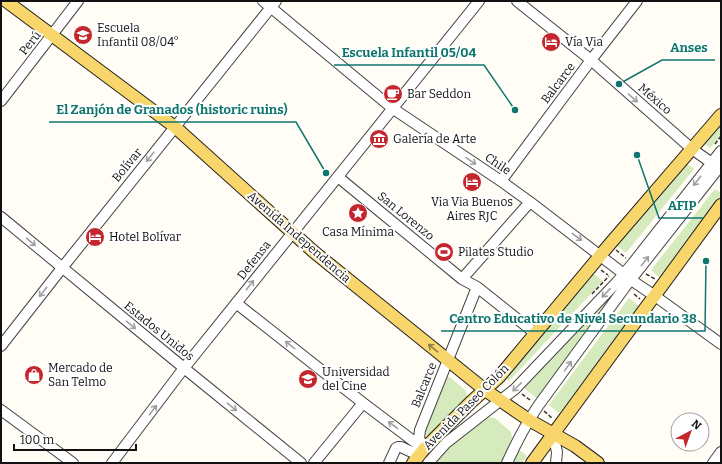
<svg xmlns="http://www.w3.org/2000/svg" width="722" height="464" font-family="Bitter,serif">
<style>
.green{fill:#d5ebbd}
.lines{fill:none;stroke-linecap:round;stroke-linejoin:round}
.minor-casing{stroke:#444;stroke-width:12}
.major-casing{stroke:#222;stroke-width:14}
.path{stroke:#333;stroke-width:1.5;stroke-dasharray:4 2;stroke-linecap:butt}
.minor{stroke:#fff;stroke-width:10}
.major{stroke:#f9d66b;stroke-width:12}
.oneway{stroke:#a0a0a0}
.oneway2{stroke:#917d42}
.labels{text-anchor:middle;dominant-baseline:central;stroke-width:4;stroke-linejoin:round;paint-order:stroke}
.poi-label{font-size:12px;fill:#111;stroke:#fff;text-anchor:start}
.street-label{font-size:12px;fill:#111;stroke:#fff}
.leader{fill:none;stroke:#0f766e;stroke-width:1.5}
.callout-dot{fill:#0f766e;stroke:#fff;stroke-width:1.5}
.callout-label{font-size:13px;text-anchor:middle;font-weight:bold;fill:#0f766e;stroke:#fff;stroke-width:4;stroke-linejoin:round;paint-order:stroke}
</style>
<rect width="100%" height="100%" fill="#fffdf5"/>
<path class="green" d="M 721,121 L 721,135 L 710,148 L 703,143 Z
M 686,163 L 694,169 L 626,253 L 617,246 Z
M 715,189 L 721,193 L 721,198 L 661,279 L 651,270 Z
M 594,274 L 603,281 L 509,381 L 505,378 Z
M 617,289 L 538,399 L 524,388 Z
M 629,298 L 639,306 L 559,413 L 549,405 Z
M 450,377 L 466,391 L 467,395 L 466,400 L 431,435 L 427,436 L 425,433 L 425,430 L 445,378 Z
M 489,417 L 495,418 L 511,432 L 512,438 L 502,463 L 433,463 L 449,444 L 480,422 Z
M 519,450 L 527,456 L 522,463 L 512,463 Z"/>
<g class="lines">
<g class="minor-casing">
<path id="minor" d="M 263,1 L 392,108 L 501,181 L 530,202 L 637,284 L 655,296 L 721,344
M 517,1 L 591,60 L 692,149 L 716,166
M 1,101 L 78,1
M 338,177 L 462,279 L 477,287 L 535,333
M 501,181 L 591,60 L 637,1
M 1,217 L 184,368 L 301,463
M 462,279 L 530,202
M 236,303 L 363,403 L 424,449
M 1,346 L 62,268 L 276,1
M 1,410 L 73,463
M 553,434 L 557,452 L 556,463
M 423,447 L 419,438 L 420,430 L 477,287
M 112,463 L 184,368 L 479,1
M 314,463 L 363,403
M 389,463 L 396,448 L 398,447 L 401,447 L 418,455
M 428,463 L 446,443 L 515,389 L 617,282 L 633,263 L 721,151
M 507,463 C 516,443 526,424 538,406 L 625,287 L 721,165
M 713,463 L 721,452"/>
</g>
<g class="major-casing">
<path id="major" d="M 6,1 L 175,127 L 314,252 L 485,390 L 529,420 L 575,446 L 598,463
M 413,463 L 424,449 L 471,402 L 499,377 L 609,245 L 721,115
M 532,463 L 721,205"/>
</g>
<path class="path" d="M 715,144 L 721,136
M 616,250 L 626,258
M 601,270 L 608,275
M 646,274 L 655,279
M 592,294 L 609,276
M 634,294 L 640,299
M 522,394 L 530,400
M 544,411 L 552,418
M 463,463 L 470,463"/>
<use href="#minor" class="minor"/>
<use href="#major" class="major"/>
</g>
<defs><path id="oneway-shaft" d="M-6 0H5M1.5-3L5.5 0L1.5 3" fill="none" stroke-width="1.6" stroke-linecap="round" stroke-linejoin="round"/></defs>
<g class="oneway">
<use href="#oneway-shaft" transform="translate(633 98) rotate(41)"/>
<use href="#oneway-shaft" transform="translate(150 157) rotate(129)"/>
<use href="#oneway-shaft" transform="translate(471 161) rotate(34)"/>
<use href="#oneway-shaft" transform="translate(697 181) rotate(128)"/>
<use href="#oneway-shaft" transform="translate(577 237) rotate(37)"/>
<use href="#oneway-shaft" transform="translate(31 242) rotate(40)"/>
<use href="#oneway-shaft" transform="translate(645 261) rotate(-52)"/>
<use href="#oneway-shaft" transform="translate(250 285) rotate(-52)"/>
<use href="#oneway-shaft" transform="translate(43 292) rotate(128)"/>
<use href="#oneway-shaft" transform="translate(606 293) rotate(133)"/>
<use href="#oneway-shaft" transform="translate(131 325) rotate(39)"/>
<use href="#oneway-shaft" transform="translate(290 345) rotate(-142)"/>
<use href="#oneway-shaft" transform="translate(568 366) rotate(-54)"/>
<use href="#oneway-shaft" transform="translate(517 387) rotate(136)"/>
<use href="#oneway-shaft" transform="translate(232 407) rotate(39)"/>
<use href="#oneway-shaft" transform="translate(153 410) rotate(-53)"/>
<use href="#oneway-shaft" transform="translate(393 425) rotate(-143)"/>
</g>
<use class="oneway2" href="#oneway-shaft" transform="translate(433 348) rotate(-141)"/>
<defs>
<g id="school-disc" transform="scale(1)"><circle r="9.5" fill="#c4262e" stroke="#fff"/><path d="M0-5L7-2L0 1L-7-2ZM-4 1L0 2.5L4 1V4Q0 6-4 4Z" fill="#fff"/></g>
<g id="hotel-disc" transform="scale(1)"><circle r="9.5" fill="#c4262e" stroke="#fff"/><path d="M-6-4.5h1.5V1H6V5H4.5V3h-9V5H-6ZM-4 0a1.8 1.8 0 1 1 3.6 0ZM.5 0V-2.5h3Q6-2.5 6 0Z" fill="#fff"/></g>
<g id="cafe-disc" transform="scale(1)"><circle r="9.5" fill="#c4262e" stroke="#fff"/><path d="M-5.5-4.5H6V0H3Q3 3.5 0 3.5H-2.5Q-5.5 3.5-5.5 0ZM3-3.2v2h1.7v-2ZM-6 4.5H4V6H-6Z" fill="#fff"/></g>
<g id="museum-disc" transform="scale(1)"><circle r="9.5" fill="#c4262e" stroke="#fff"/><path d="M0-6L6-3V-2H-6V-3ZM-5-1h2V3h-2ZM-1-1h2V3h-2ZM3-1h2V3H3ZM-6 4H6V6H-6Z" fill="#fff"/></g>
<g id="sight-disc" transform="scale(1)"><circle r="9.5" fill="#c4262e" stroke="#fff"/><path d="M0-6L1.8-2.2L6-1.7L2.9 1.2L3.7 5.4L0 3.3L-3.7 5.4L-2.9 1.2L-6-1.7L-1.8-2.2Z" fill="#fff"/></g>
<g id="stadium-disc" transform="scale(1)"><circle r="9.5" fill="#c4262e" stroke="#fff"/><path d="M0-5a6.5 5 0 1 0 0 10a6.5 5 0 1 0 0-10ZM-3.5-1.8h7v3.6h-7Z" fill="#fff"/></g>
<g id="shop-disc" transform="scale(1)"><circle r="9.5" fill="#c4262e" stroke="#fff"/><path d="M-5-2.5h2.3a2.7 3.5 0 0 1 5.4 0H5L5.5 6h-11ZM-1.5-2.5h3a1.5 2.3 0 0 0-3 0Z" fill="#fff"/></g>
<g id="university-disc" transform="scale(1)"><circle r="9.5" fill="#c4262e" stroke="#fff"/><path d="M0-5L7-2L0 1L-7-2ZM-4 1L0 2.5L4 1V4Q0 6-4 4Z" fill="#fff"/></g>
</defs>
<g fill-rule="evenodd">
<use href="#school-disc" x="83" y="35"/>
<use href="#hotel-disc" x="551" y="42"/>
<use href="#cafe-disc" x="393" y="94"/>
<use href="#museum-disc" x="379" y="139"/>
<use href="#hotel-disc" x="472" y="182"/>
<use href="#sight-disc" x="358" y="213"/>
<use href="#hotel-disc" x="95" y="237"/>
<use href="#stadium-disc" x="444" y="252"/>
<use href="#shop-disc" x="34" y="375"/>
<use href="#university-disc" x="308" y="379"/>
</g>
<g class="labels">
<g class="poi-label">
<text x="97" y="28">Escuela<tspan x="97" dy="14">Infantil 08/04°</tspan></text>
<text x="565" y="42">Vía Via</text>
<text x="407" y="94">Bar Seddon</text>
<text x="393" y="139">Galería de Arte</text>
<text x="472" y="202" text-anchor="middle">Via Via Buenos<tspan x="472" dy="14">Aires RJC</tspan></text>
<text x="358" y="232" text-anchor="middle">Casa Mínima</text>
<text x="109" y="237">Hotel Bolívar</text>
<text x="458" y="252">Pilates Studio</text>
<text x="48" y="368">Mercado de<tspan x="48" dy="14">San Telmo</tspan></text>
<text x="322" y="372">Universidad<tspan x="322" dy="14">del Cine</tspan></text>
</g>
<g class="street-label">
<text transform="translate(30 43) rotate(-52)">Perú</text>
<text transform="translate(558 83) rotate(-53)">Balcarce</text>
<text transform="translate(655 99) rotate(41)">México</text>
<text transform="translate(498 164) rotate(34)">Chile</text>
<text transform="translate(127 165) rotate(-51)">Bolívar</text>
<text transform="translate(406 216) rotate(39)">San Lorenzo</text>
<text transform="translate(299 237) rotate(41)">Avenida Independencia</text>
<text transform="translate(254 260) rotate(-52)">Defensa</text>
<text transform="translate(159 331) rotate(39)">Estados Unidos</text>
<text transform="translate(424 385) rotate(-68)">Balcarce</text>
<text transform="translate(466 407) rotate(-45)">Avenida Paseo Colón</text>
</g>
</g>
<path class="leader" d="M619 84L662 60H715M515 110L484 65H334M326 173L296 122H49M637 155L659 218H704M706 261L705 331H441"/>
<g class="callout-dot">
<circle cx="619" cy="84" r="4"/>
<circle cx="515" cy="110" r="4"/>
<circle cx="326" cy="173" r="4"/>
<circle cx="637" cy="155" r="4"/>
<circle cx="706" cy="261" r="4"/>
</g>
<g class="callout-label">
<text x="689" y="52">Anses</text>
<text x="409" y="57">Escuela Infantil 05/04</text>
<text x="172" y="114">El Zanjón de Granados (historic ruins)</text>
<text x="682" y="210">AFIP</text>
<text x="573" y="323">Centro Educativo de Nivel Secundario 38</text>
</g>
<rect width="722" height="464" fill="none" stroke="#111111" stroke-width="4"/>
<g transform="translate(690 432) rotate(41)"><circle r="19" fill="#ffffff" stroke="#a0a0a0"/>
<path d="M0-3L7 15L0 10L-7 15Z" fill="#c4262e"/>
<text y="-6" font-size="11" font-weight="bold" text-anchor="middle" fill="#111111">N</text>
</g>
<path d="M14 444v6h122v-6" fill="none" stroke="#111111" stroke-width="2"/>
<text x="20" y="444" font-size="12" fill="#111111" stroke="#ffffff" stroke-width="3" paint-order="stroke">100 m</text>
</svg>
